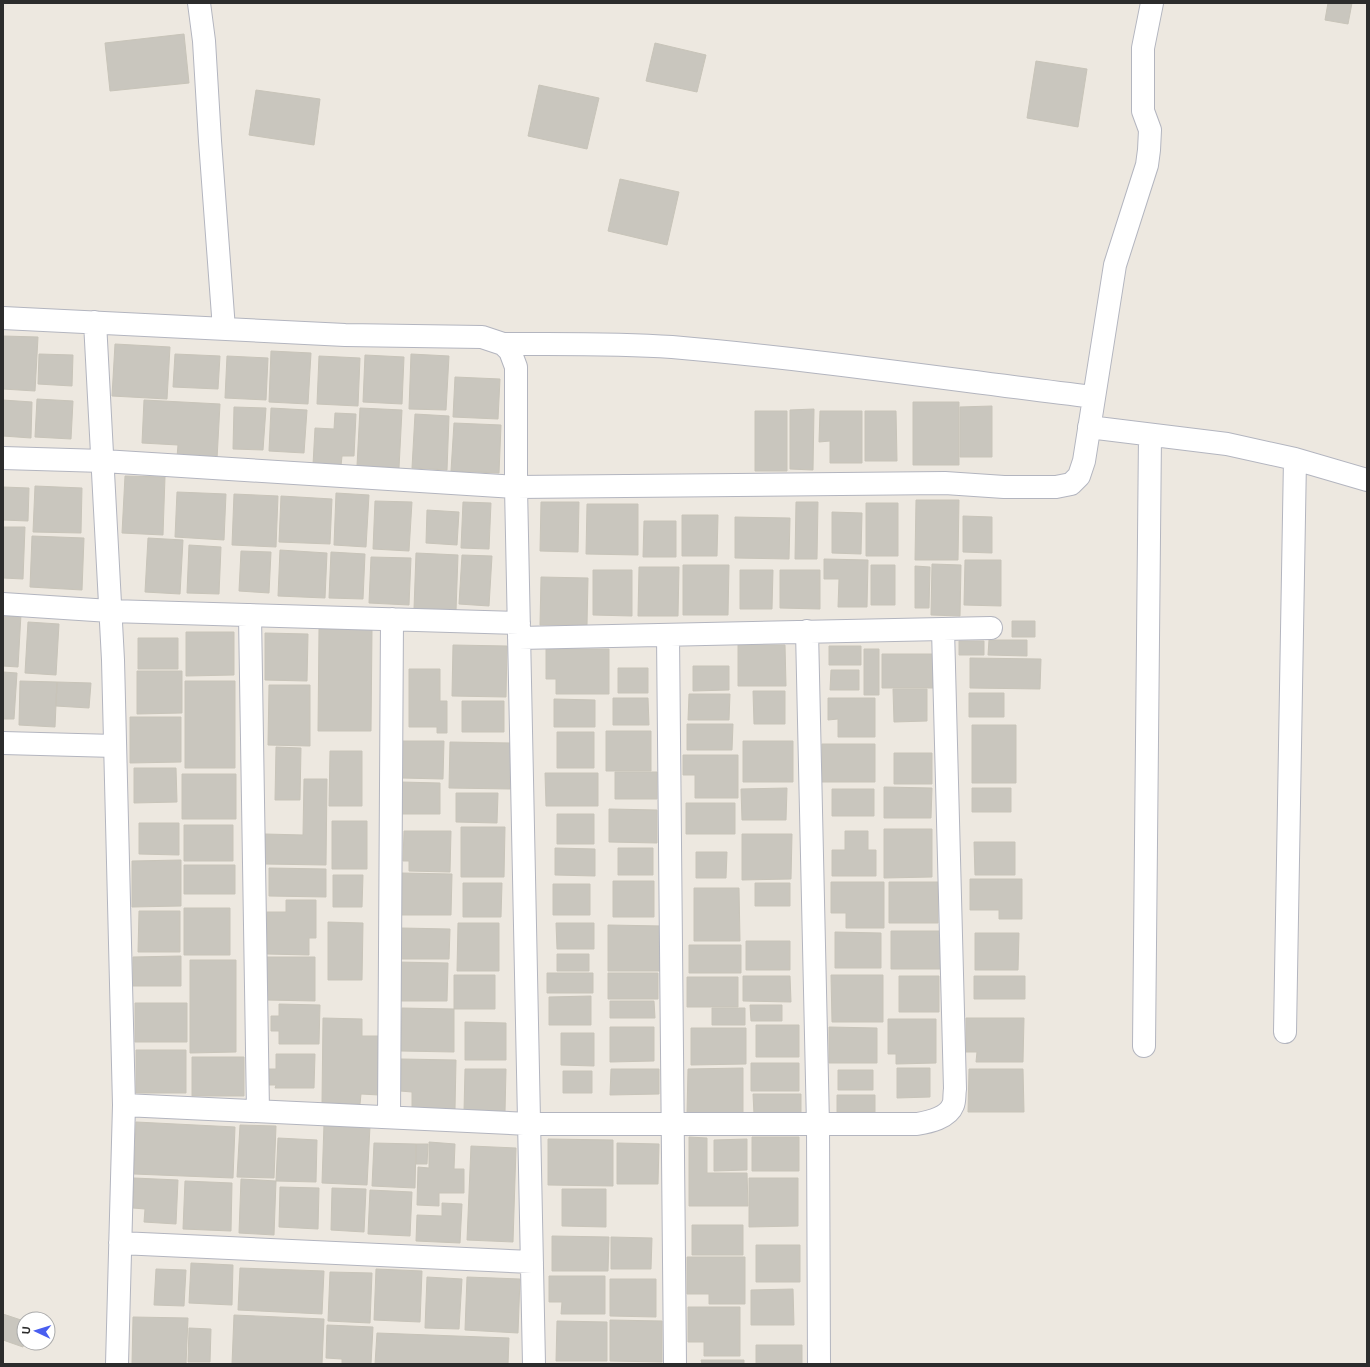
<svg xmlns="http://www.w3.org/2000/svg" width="1370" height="1367" font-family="'Open Sans',sans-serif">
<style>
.building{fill:#c9c6be;stroke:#c8c4b9}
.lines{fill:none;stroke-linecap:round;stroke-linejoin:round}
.street-casing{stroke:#b3b5bf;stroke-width:24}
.street{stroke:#fff;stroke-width:22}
</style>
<rect width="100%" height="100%" fill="#ede8e0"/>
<path class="building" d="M 1328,3 L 1352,3 L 1348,24 L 1325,20 Z
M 184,34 L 189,83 L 110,91 L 105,43 Z
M 655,43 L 706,55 L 697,92 L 646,81 Z
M 1036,61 L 1087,69 L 1078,127 L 1027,118 Z
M 539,85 L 599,98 L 587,149 L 528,136 Z
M 256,90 L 320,99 L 314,145 L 249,135 Z
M 620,179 L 679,192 L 667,245 L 608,231 Z
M 3,336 L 38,337 L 35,391 L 3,389 Z
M 115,344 L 170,347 L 167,399 L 112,396 Z
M 271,351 L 311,353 L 308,404 L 269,402 Z
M 39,354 L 73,355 L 72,386 L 38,384 Z
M 175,354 L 220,356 L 218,389 L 173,387 Z
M 411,354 L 449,356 L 446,410 L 409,409 Z
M 365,355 L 404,357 L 402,404 L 363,402 Z
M 227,356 L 268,358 L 266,400 L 225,398 Z
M 319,356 L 360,358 L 358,406 L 317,404 Z
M 455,377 L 500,379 L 498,419 L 453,417 Z
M 37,399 L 73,401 L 71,439 L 35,437 Z
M 3,400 L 32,402 L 31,438 L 3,436 Z
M 144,400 L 220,404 L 217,459 L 177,457 L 178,445 L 142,443 Z
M 913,402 L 959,402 L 959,465 L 913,465 Z
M 992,406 L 992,457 L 960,457 L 960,407 Z
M 234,407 L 266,408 L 263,450 L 233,449 Z
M 271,408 L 307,410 L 304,453 L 269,451 Z
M 360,408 L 402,410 L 399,468 L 357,466 Z
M 814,409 L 813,470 L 790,469 L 790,410 Z
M 755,411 L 787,411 L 787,471 L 755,471 Z
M 820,411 L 862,411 L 862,463 L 830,463 L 830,441 L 819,442 Z
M 865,411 L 896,411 L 897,461 L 865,461 Z
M 335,413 L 356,414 L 354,456 L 342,456 L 341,466 L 313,465 L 315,428 L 334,429 Z
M 415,414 L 449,416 L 447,470 L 412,468 Z
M 454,423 L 501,425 L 499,473 L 451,471 Z
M 125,476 L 165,477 L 163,535 L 122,533 Z
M 35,486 L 82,488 L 81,533 L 33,532 Z
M 3,487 L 29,488 L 28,521 L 3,520 Z
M 177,492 L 226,494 L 224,540 L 175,537 Z
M 336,493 L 369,495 L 366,547 L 334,545 Z
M 234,494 L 278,496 L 276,547 L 232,545 Z
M 281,496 L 332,499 L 330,544 L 279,542 Z
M 916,500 L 959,500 L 958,560 L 915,560 Z
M 375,501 L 412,502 L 409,551 L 373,549 Z
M 463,502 L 491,503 L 489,549 L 461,548 Z
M 541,502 L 579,502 L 578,552 L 540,551 Z
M 796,502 L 818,502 L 817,559 L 795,559 Z
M 866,503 L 898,503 L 898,556 L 866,556 Z
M 587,504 L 638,504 L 638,555 L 586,554 Z
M 427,510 L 459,512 L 457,545 L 426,543 Z
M 832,512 L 862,513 L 861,554 L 832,553 Z
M 682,515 L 718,515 L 717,556 L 682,556 Z
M 963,516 L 992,517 L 992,553 L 963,552 Z
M 735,517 L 790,518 L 789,559 L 735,558 Z
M 644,521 L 676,521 L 676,557 L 643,557 Z
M 3,527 L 25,527 L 23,579 L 3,578 Z
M 32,536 L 84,538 L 82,590 L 30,587 Z
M 148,538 L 183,540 L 180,594 L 145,592 Z
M 189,545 L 221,547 L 219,594 L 187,593 Z
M 280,550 L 327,553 L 325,598 L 278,596 Z
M 241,551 L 271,552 L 269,593 L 239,591 Z
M 331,552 L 365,554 L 363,599 L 329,598 Z
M 416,553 L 458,555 L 456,611 L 414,609 Z
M 462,555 L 492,556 L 489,606 L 459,604 Z
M 371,557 L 411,558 L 409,605 L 369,603 Z
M 824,559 L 868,560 L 867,607 L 838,607 L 839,579 L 824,579 Z
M 965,560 L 1001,560 L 1001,606 L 964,605 Z
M 932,564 L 961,565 L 960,616 L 931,615 Z
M 683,565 L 729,565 L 728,615 L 683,615 Z
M 871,565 L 895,565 L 895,605 L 871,605 Z
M 915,566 L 930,567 L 929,608 L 915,608 Z
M 639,567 L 679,567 L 678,616 L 638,616 Z
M 593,570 L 632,570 L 632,616 L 593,615 Z
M 740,570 L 773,570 L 772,609 L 740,609 Z
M 780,570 L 820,570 L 820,609 L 780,608 Z
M 541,577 L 588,578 L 587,625 L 540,625 Z
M 3,613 L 21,614 L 18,667 L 3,666 Z
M 1012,621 L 1035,621 L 1035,637 L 1012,637 Z
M 28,622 L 59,624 L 56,675 L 25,673 Z
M 319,629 L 372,629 L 371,731 L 318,731 Z
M 186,632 L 234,632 L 234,675 L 186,676 Z
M 265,633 L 308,634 L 307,681 L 265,680 Z
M 138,638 L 178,638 L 178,669 L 138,669 Z
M 989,640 L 1027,640 L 1027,656 L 988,655 Z
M 959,641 L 984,641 L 984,655 L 959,655 Z
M 453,645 L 507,646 L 506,697 L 452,696 Z
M 738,645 L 785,645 L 786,686 L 738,686 Z
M 829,646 L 861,646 L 861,665 L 829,665 Z
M 546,649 L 609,649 L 609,694 L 556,694 L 556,679 L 546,679 Z
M 864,649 L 879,649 L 879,695 L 864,695 Z
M 882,654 L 933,654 L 933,688 L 882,688 Z
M 970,658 L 1041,659 L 1040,689 L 970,688 Z
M 693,666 L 729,666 L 729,690 L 693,691 Z
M 618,668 L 648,668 L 648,693 L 618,693 Z
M 409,669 L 440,669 L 440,701 L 447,701 L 447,733 L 437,733 L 437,727 L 409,727 Z
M 831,670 L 859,670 L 859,690 L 830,690 Z
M 137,671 L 182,671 L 182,713 L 137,714 Z
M 3,672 L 17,673 L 14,719 L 3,719 Z
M 20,681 L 57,682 L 55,727 L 19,725 Z
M 185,681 L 235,681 L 235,768 L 185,768 Z
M 57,682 L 91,683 L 89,708 L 56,706 Z
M 269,685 L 310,685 L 310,746 L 268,745 Z
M 893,689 L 927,689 L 927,721 L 894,722 Z
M 753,691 L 785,691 L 785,724 L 754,724 Z
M 969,693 L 1004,693 L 1004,717 L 969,717 Z
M 689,694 L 730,694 L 729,720 L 688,720 Z
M 613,698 L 648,698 L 649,725 L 613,725 Z
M 828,698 L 875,698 L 875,737 L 838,737 L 838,719 L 828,720 Z
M 554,699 L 595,700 L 595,727 L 554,727 Z
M 462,701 L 504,701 L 504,732 L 462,732 Z
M 130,717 L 181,717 L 181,762 L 130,763 Z
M 687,724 L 733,724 L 732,750 L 687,750 Z
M 972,725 L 1016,725 L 1016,783 L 972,783 Z
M 606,731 L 651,731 L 651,771 L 606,771 Z
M 557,732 L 594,732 L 594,768 L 557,768 Z
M 402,741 L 444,741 L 443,779 L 402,778 Z
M 743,741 L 793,741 L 793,782 L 743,782 Z
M 450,742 L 511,743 L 510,789 L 449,788 Z
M 822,744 L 875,744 L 875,782 L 822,782 Z
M 276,747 L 301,748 L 300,800 L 275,800 Z
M 330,751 L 362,751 L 362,806 L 329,806 Z
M 894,753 L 932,753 L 932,784 L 894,784 Z
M 683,755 L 738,755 L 738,798 L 695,798 L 695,775 L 683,775 Z
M 134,768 L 176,768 L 177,802 L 134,803 Z
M 615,772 L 657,772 L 657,799 L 615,799 Z
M 545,773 L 598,773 L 598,806 L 546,806 Z
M 182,774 L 236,774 L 236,819 L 182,819 Z
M 304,779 L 327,779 L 326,865 L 264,864 L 265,834 L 303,835 Z
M 401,782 L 440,783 L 440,814 L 401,814 Z
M 884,787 L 932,788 L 931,818 L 884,818 Z
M 787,788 L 786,820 L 742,820 L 741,789 Z
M 972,788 L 1011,788 L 1011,812 L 972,812 Z
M 832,789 L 874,789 L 874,816 L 832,816 Z
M 456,793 L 498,793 L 497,823 L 456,822 Z
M 686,803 L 735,803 L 735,834 L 686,834 Z
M 609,809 L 657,810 L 657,843 L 609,842 Z
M 557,814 L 594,814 L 594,844 L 557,844 Z
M 332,821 L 367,821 L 367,869 L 332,869 Z
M 139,823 L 179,823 L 179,855 L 139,854 Z
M 184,825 L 233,825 L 233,861 L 184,861 Z
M 461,827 L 505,827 L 504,877 L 461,877 Z
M 884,829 L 932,829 L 932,877 L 884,878 Z
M 404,831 L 451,831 L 450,872 L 409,871 L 409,861 L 403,861 Z
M 845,831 L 868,831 L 868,850 L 876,850 L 876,876 L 832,876 L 832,850 L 845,850 Z
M 742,834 L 792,834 L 791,879 L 742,880 Z
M 974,842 L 1015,842 L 1015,875 L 975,875 Z
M 555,848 L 595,849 L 595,876 L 555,875 Z
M 618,848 L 653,848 L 653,875 L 618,875 Z
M 696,852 L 727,852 L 726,878 L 696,878 Z
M 181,860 L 181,906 L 132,907 L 132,861 Z
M 184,865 L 235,865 L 235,894 L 184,894 Z
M 269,868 L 326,869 L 326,897 L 269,896 Z
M 401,873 L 452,874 L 451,915 L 401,915 Z
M 333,875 L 363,875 L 362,907 L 333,907 Z
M 970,879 L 1022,879 L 1022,919 L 999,919 L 999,910 L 970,910 Z
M 613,881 L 654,881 L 654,917 L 613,917 Z
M 831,882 L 884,882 L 884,928 L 846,928 L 846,913 L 831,913 Z
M 889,882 L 938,882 L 938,923 L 889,923 Z
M 463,883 L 502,883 L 501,917 L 463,917 Z
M 755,883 L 790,883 L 790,906 L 755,906 Z
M 553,884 L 590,884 L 590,915 L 553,915 Z
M 694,888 L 739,888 L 740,941 L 694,941 Z
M 286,900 L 316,900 L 316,938 L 309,938 L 309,955 L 267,954 L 267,912 L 286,912 Z
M 184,908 L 230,908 L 230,955 L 184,955 Z
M 139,911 L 180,911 L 180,952 L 138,952 Z
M 328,922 L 363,923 L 362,980 L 328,980 Z
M 458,923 L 499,923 L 499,971 L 457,971 Z
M 556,923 L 594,923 L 594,949 L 557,949 Z
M 608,925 L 662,926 L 662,971 L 608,971 Z
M 401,928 L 450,929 L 449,959 L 400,959 Z
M 891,931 L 941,931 L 941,969 L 891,969 Z
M 835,932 L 881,933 L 881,968 L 835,968 Z
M 975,933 L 1019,933 L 1018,970 L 975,970 Z
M 746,941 L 790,941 L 790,970 L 746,970 Z
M 689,945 L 741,945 L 741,973 L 689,973 Z
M 557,954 L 589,954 L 589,971 L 557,971 Z
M 181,956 L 181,986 L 133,986 L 133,957 Z
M 266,957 L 315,957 L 315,1001 L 266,1000 Z
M 190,960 L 236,960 L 236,1052 L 190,1053 Z
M 397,962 L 448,963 L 447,1001 L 396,1001 Z
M 547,973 L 593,973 L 593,993 L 547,993 Z
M 608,973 L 658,973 L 658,999 L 608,999 Z
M 454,975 L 495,975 L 495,1009 L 454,1009 Z
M 831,975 L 883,975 L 883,1022 L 832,1022 Z
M 743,976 L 790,976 L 791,1002 L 743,1001 Z
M 899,976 L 939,976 L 939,1012 L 899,1012 Z
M 974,976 L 1025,976 L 1025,999 L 974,999 Z
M 687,977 L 738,977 L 738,1007 L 687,1007 Z
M 591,996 L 591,1025 L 549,1025 L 549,997 Z
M 610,1001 L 654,1001 L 655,1018 L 610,1018 Z
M 135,1003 L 187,1003 L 187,1042 L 135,1042 Z
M 279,1004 L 320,1005 L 319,1044 L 279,1044 L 279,1031 L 271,1031 L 271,1016 L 279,1016 Z
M 750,1005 L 782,1005 L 782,1021 L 751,1021 Z
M 402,1008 L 454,1009 L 454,1052 L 401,1051 Z
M 712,1008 L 745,1008 L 745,1025 L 712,1025 Z
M 323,1018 L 362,1019 L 362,1036 L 380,1036 L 379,1095 L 361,1094 L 360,1104 L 322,1103 Z
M 966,1018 L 1024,1018 L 1023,1062 L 976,1062 L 977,1052 L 966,1052 Z
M 888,1019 L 936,1019 L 936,1063 L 896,1064 L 896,1054 L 888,1054 Z
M 465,1022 L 506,1023 L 506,1060 L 465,1060 Z
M 756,1025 L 799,1025 L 799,1057 L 756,1057 Z
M 610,1027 L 654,1027 L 654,1061 L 610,1062 Z
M 829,1027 L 877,1028 L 877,1063 L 829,1063 Z
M 691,1028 L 746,1028 L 746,1064 L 691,1065 Z
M 561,1033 L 594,1033 L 594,1066 L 561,1065 Z
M 136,1050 L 186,1050 L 186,1093 L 136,1093 Z
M 276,1054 L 315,1054 L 314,1088 L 275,1088 L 276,1085 L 267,1085 L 267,1069 L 276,1069 Z
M 192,1057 L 244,1057 L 244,1096 L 192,1096 Z
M 401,1059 L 456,1060 L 455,1109 L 412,1108 L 412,1092 L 400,1091 Z
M 751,1063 L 799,1063 L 799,1091 L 751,1091 Z
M 743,1068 L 743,1115 L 687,1114 L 688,1069 Z
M 897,1068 L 930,1068 L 930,1097 L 897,1098 Z
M 465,1069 L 506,1069 L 505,1112 L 464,1112 Z
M 611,1069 L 659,1069 L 659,1094 L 610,1095 Z
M 969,1069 L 1023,1069 L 1024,1112 L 968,1112 Z
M 838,1070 L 873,1070 L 873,1090 L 838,1090 Z
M 563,1071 L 592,1071 L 592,1093 L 563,1093 Z
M 753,1094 L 801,1094 L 801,1114 L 754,1114 Z
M 837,1095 L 875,1095 L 875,1112 L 837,1112 Z
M 136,1122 L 235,1127 L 233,1178 L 134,1174 Z
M 324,1124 L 370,1126 L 367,1185 L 322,1183 Z
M 240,1125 L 276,1126 L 274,1178 L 237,1177 Z
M 689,1137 L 707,1138 L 707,1173 L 747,1173 L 748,1206 L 689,1206 Z
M 752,1137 L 799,1137 L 799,1171 L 752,1171 Z
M 278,1138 L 317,1140 L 316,1182 L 276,1181 Z
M 548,1139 L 613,1140 L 613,1186 L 548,1185 Z
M 747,1139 L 747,1170 L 714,1171 L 714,1140 Z
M 429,1142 L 455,1144 L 454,1169 L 464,1169 L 464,1193 L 439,1193 L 439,1206 L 417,1205 L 418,1167 L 429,1168 Z
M 374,1143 L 416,1144 L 415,1188 L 372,1186 Z
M 617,1143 L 659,1144 L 658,1184 L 617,1184 Z
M 416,1144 L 428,1144 L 427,1164 L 416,1164 Z
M 471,1146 L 516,1148 L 513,1242 L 467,1240 Z
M 134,1178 L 178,1180 L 176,1224 L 144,1222 L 145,1209 L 133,1208 Z
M 749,1178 L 798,1178 L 798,1226 L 749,1227 Z
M 241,1179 L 276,1181 L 274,1235 L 239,1233 Z
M 185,1181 L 232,1183 L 231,1231 L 183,1229 Z
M 280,1187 L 319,1188 L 318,1229 L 279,1227 Z
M 332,1188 L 366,1189 L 364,1232 L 331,1230 Z
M 562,1189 L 606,1189 L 606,1227 L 562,1226 Z
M 370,1190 L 412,1192 L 410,1236 L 368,1234 Z
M 442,1203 L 462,1204 L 460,1243 L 416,1241 L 417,1215 L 442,1216 Z
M 692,1225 L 743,1225 L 743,1255 L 692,1255 Z
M 552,1236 L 609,1237 L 608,1271 L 552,1271 Z
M 611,1237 L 652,1238 L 651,1269 L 611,1269 Z
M 756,1245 L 800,1245 L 800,1282 L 756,1282 Z
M 687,1257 L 745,1257 L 745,1304 L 709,1304 L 709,1294 L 687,1294 Z
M 191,1263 L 233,1265 L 232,1305 L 189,1303 Z
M 240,1268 L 324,1271 L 322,1314 L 238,1310 Z
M 156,1269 L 186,1270 L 184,1306 L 154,1305 Z
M 376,1269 L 422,1271 L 420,1322 L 374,1320 Z
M 330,1272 L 372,1273 L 370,1323 L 328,1321 Z
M 549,1276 L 605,1276 L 605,1314 L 561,1314 L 562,1302 L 549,1302 Z
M 427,1277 L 462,1279 L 459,1329 L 425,1328 Z
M 467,1277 L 520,1279 L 518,1333 L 465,1330 Z
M 610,1279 L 656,1279 L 656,1317 L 610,1316 Z
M 793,1289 L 794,1325 L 751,1325 L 751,1290 Z
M 688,1307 L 740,1307 L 740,1356 L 704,1356 L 704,1342 L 688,1342 Z
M 3,1314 L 24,1321 L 24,1343 L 23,1347 L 3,1340 Z
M 234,1315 L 324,1319 L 322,1364 L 232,1364 Z
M 133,1317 L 188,1318 L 186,1364 L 132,1364 Z
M 610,1320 L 662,1321 L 662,1362 L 610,1361 Z
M 557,1321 L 607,1322 L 607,1361 L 556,1361 Z
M 327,1325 L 373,1327 L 371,1364 L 342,1364 L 342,1359 L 326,1358 Z
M 189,1328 L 211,1329 L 210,1362 L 188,1362 Z
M 377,1333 L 509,1338 L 508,1364 L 375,1364 Z
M 756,1345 L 802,1345 L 802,1364 L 756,1364 Z
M 701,1360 L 744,1360 L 744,1364 L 702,1364 Z"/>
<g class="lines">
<g class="street-casing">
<path id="street" d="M 199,3 L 204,41 L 210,141 L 224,329
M 3,318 L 345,335 L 482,337 L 503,344 L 510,351 L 516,367 L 516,487 L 534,1364
M 95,322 L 113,660 L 124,1105 L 117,1364
M 503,344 C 559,344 616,343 672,347 C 813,359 953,380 1094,397
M 1089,427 L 1227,444 L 1295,459 L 1367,480
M 3,458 L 103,461 L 516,487 L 945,483 L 1004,487 L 1056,487 L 1071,484 L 1079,476 L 1084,461 L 1115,265 L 1147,165 L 1149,150 L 1150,130 L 1143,111 L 1143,48 L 1152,3
M 3,604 L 110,611 L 519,623
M 250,615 L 258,1111
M 807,631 L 818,1125 L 819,1364
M 668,635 L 675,1364
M 519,638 L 991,628
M 3,743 L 115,746
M 1285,1032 L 1295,459
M 1144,1046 L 1150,435
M 124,1105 L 529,1124 L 917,1124 C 929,1122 948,1118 953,1105 C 955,1101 954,1094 955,1089 L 943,629
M 389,1117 L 392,619
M 120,1243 L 532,1262"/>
</g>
<use href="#street" class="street"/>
</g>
<rect width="1370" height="1367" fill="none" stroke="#2c2c2c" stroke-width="8"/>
<g transform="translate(36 1331) rotate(274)"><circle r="19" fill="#ffffff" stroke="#ababab"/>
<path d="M0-3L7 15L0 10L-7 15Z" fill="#495ef0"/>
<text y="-6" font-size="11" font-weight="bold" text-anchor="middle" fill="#2c2c2c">U</text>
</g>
</svg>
